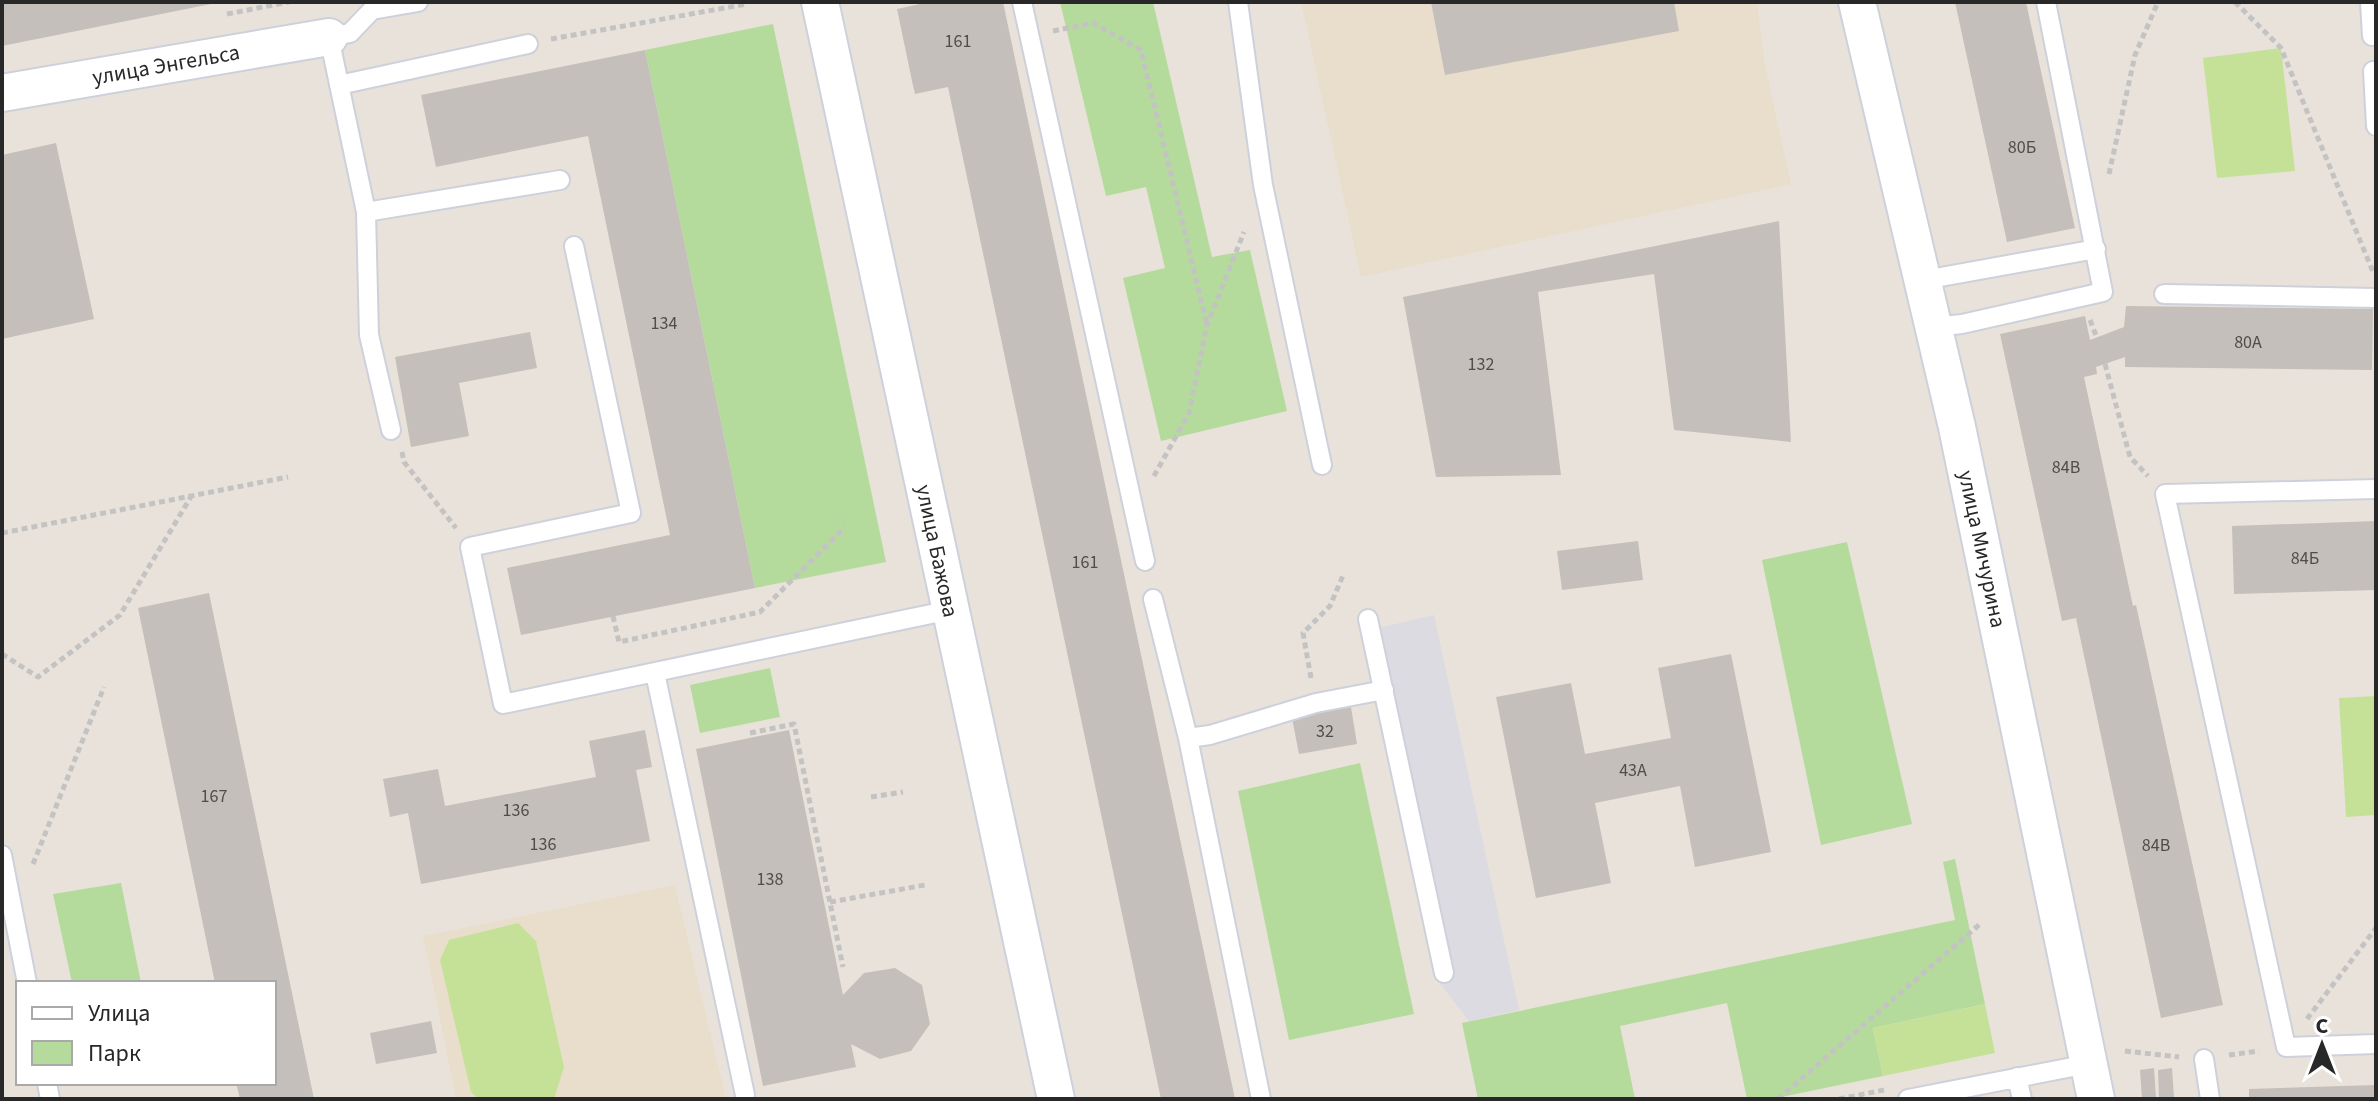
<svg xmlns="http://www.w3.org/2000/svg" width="2378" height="1101" font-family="'Source Sans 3',sans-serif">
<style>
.industrial{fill:#dcdbe2}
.education{fill:#e9decb}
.green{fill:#b4db9c}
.pitch{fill:#c5e198}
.building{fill:#c4bfba}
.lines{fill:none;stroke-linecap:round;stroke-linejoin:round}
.lane-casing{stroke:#cdd1db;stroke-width:22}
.street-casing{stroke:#cdd1db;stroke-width:40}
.path{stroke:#c3c3c3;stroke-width:5;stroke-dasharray:6 4;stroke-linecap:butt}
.lane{stroke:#fff;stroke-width:18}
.street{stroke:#fff;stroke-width:36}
.labels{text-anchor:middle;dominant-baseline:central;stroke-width:7;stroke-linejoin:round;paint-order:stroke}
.number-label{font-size:18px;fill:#4f4e4c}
.street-label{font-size:22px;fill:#282828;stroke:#fff}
</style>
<rect width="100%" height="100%" fill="#e9e2da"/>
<path class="industrial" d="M 1434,615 L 1519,1010 L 1469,1021 L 1435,977 L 1361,632 Z"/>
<path class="education" d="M 1301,2 L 1757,2 L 1765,65 L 1791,184 L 1361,277 Z
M 675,885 L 726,1099 L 456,1099 L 423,936 Z"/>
<path class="green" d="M 1060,2 L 1153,2 L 1212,257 L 1250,250 L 1287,411 L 1161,441 L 1123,278 L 1165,268 L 1146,187 L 1106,196 Z
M 773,24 L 886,562 L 755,588 L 645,50 Z
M 1847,542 L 1912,824 L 1821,845 L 1762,560 Z
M 770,668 L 780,717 L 700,733 L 690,685 Z
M 1360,763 L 1414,1014 L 1289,1040 L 1238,791 Z
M 1955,859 L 1985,1004 L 1873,1028 L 1883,1076 L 1772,1099 L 1747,1099 L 1727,1003 L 1620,1026 L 1635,1099 L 1478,1099 L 1462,1023 L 1955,920 L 1943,862 Z
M 121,883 L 141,983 L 72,983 L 53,894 Z"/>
<path class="pitch" d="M 2281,48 L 2295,171 L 2217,178 L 2203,58 Z
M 2376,696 L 2376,815 L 2346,817 L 2339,698 Z
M 518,923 L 536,941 L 564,1067 L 554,1099 L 478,1099 L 471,1092 L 440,960 L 449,940 Z
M 1985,1004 L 1995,1053 L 1883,1076 L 1873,1028 Z"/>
<path class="building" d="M 2,2 L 216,2 L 216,3 L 2,46 Z
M 929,2 L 1003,2 L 1235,1099 L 1161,1099 L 948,87 L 915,94 L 912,81 L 897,9 Z
M 1431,2 L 1674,2 L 1679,31 L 1445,75 Z
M 1955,2 L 2026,2 L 2075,228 L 2007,242 Z
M 645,50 L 755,588 L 521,635 L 507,568 L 670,535 L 588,136 L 436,167 L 421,95 Z
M 56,143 L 94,319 L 2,339 L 2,155 Z
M 1779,221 L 1791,442 L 1674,430 L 1654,274 L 1538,292 L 1561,475 L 1436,477 L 1403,297 Z
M 2126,306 L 2373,309 L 2372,370 L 2125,367 L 2125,357 L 2096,367 L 2097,374 L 2084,377 L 2133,606 L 2136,605 L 2223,1005 L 2161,1018 L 2076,618 L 2062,621 L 2000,334 L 2085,316 L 2090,340 L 2124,327 Z
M 530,332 L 537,368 L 459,383 L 469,436 L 411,447 L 395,357 Z
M 2376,521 L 2376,590 L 2234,594 L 2232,526 Z
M 1638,541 L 1643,580 L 1562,590 L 1557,551 Z
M 209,593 L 314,1099 L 240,1099 L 236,1083 L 274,1083 L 274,983 L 215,983 L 138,608 Z
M 1731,654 L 1771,852 L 1695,867 L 1680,786 L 1595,803 L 1611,883 L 1536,898 L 1496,697 L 1571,683 L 1585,754 L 1671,738 L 1658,668 Z
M 1351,707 L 1357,744 L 1299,754 L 1292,718 Z
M 645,730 L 652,767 L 636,770 L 650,841 L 421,884 L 408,813 L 390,817 L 383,779 L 438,769 L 445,806 L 596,777 L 589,741 Z
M 789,730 L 843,995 L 864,973 L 895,968 L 922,985 L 930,1024 L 911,1051 L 880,1059 L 851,1044 L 856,1067 L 763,1086 L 696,749 Z
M 431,1021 L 437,1053 L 376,1064 L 370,1033 Z
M 2154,1068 L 2156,1098 L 2142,1099 L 2140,1070 Z
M 2172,1068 L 2174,1098 L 2159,1098 L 2158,1070 Z
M 2376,1085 L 2376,1099 L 2249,1099 L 2249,1089 Z"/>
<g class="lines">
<g class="lane-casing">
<path id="lane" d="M 1022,2 L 1145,561
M 1238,2 L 1263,185 L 1322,465
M 2370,2 L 2372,36
M 2373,71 L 2376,126
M 339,85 L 528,44
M 366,212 L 560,180
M 574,246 L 631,513 L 470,547 L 503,704 L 950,610
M 1924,280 L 2096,249
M 2164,294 L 2376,298
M 1934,327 L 1962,324 L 2103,292 L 2046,2
M 391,430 L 369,335 L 366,212 L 329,37 L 350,33 L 372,10 L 418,2
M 2376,489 L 2165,494 L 2286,1047 L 2376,1044
M 1153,599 L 1188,738 L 1261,1099
M 1368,619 L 1444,973
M 655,673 L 745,1095
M 1188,738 L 1210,735 L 1316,703 L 1384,690
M 2,855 L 27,983
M 2204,1059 L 2210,1099
M 2017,1077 L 2022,1099
M 47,1083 L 50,1099
M 1908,1099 L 2088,1064"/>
</g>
<g class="street-casing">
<path id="street" d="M 820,2 L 1056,1099
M 1857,2 L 1957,427 L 2096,1099
M 2,93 L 329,37"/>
</g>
<path class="path" d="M 2235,2 L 2281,48 L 2373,272
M 227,14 L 289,2
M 1053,31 L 1093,23 L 1141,50 L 1207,325
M 551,39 L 747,4
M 2109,174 L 2135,55 L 2158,2
M 2090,320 L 2097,338
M 2105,364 L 2130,457 L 2148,476
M 402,452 L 404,462 L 456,528
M 1154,476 L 1189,413 L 1207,325 L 1244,232
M 2,533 L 288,477
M 613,616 L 619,642 L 760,612 L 845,527
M 2,654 L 38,677 L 120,615 L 192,495
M 1311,678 L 1303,633 L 1330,606 L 1344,573
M 750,733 L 794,724 L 843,967
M 871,797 L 903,792
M 33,864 L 104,687
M 830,902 L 925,885
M 2307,1019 L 2376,928
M 2125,1051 L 2179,1057
M 2229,1055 L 2259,1051
M 1778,1099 L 1980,924
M 1839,1099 L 1884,1090"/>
<use href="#lane" class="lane"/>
<use href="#street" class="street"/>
</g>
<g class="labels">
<g class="number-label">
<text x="958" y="41">161</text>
<text x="2022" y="147">80Б</text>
<text x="664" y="323">134</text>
<text x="2248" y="342">80А</text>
<text x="1481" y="364">132</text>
<text x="2066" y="467">84В</text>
<text x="2305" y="558">84Б</text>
<text x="1085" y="562">161</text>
<text x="1325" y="731">32</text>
<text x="1633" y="770">43А</text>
<text x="214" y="796">167</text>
<text x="516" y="810">136</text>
<text x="543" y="844">136</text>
<text x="2156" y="845">84В</text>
<text x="770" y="879">138</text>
</g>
<g class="street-label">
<text transform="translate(166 65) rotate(-10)">улица Энгельса</text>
<text transform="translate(1982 549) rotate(78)">улица Мичурина</text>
<text transform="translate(937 551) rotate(78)">улица Бажова</text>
</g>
</g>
<rect width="2378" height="1101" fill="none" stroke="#282828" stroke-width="8"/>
<rect x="16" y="981" width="260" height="104" fill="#ffffff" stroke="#a9a9a9" stroke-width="2"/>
<rect x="32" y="1007" width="40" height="12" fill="#ffffff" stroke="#a9a9a9" stroke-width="2"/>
<text x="88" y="1021" font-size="24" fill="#282828">Улица</text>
<rect x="32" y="1041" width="40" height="24" fill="#b4db9c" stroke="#a9a9a9" stroke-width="2"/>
<text x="88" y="1061" font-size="24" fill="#282828">Парк</text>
<g transform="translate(2322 1045)" stroke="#ffffff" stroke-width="6" paint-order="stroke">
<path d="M0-6L14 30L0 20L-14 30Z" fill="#282828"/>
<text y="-12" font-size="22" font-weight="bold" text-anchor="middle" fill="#282828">С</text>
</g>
</svg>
